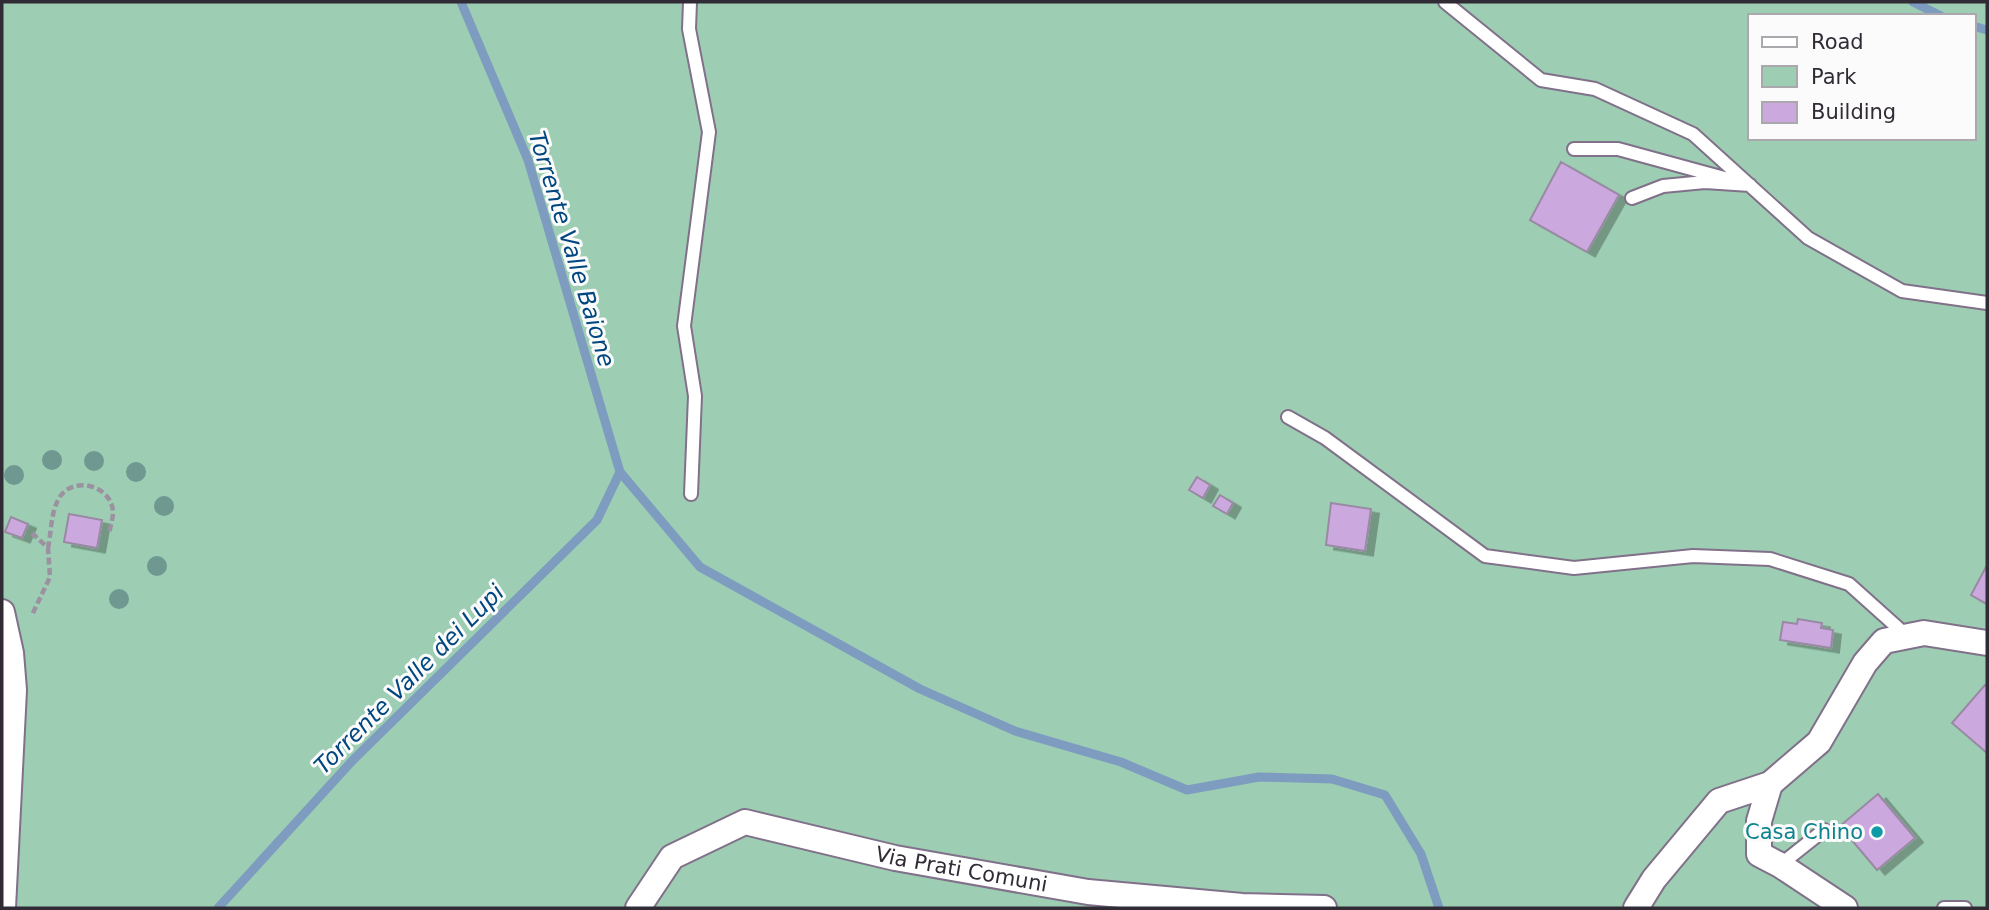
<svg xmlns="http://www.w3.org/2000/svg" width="1989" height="910" font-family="'DejaVu Sans',sans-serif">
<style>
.green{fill:#9dceb3;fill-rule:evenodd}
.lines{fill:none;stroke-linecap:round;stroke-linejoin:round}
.stream{stroke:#7e9cc0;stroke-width:9}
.building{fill:#cba9df;stroke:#9989a3;stroke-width:2;filter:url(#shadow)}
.service-casing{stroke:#807089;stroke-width:16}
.minor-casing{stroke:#807089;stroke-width:28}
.path{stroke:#9b91a1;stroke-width:4.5;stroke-dasharray:7 3.5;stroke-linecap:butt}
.service{stroke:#fff;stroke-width:12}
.minor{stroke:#fff;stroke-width:24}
.tree{fill:#6f9891}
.culture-dot{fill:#0f9aa8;stroke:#fbfbfb;stroke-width:2.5}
.labels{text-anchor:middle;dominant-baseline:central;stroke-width:6;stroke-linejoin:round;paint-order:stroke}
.culture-label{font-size:21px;fill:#0d838f;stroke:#fbfbfb;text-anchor:end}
.street-label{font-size:21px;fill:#312b35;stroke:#fbfbfb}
.water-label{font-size:23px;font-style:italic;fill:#00467f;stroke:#fbfbfb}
</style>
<defs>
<filter id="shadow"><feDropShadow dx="8" dy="4.5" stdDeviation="0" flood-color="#0004"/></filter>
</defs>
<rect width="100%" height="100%" fill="#f6e8fe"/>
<path class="green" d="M 2,2 L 1987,2 L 1987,908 L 2,908 ZM 1749,16 L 1973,16 L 1973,138 L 1749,138 Z"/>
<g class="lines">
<path class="stream" d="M 461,2 L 528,160 L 620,472 L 700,567 L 920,689 L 1015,731 L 1121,762 L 1187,790 L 1259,777 L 1332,779 L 1385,795 L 1421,854 L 1439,908
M 1913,2 L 1941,16
M 1973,26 L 1987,30
M 218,908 L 353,760 L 597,520 L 620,472"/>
</g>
<path class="building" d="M 1561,162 L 1619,195 L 1587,252 L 1530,220 Z
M 1197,477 L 1210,485 L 1203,498 L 1189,490 Z
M 1220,495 L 1233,503 L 1227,514 L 1213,506 Z
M 1331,503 L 1371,509 L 1365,551 L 1326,545 Z
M 69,514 L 102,520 L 97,548 L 64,542 Z
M 11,517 L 28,524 L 22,538 L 5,532 Z
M 1987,565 L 1987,604 L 1971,595 Z
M 1798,619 L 1822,623 L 1821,628 L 1833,630 L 1831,648 L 1780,640 L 1783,622 L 1797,624 Z
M 1985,685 L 1987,687 L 1987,753 L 1952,723 Z
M 1878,794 L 1915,838 L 1877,870 L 1840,826 Z"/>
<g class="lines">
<g class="service-casing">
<path id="service" d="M 690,2 L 689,29 L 709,132 L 684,326 L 695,396 L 691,494
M 1445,2 L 1541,80 L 1595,89 L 1693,134 L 1808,238 L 1902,291 L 1987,303
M 1574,149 L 1618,149 L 1750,185 L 1705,182 L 1663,186 L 1632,198
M 1288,417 L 1325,438 L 1485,556 L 1574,568 L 1693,556 L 1770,559 L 1849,584 L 1907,636
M 1780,865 L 1824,830
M 1944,908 L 1965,908"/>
</g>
<g class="minor-casing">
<g id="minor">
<path d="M 2,612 L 11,653 L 14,690 L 3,908"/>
<path d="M 1770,784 L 1759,821 L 1759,854 L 1780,865 L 1845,908"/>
<path id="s1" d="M 638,908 L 672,857 L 745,822 L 895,858 L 1088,892 L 1242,906 L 1324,908"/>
<path d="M 1636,908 L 1654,879 L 1719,801 L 1770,784 L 1819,742 L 1865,663 L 1884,641 L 1924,633 L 1987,643"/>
</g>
</g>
<path class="path" d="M 32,533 L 48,548 L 50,577 L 32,615
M 48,548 C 51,534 51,513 58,500 C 71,474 112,485 113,512 C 113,519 110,528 109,534"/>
<use href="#service" class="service"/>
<use href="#minor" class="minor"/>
</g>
<g class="tree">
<circle cx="52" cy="460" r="10"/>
<circle cx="94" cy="461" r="10"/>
<circle cx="136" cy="472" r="10"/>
<circle cx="14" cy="475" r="10"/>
<circle cx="164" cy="506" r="10"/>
<circle cx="157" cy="566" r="10"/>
<circle cx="119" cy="599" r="10"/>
</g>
<circle class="culture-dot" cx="1877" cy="832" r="7"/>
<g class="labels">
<g class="culture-label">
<text x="1863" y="832">Casa Chino</text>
</g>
<g class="street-label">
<text stroke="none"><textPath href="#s1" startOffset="364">Via Prati Comuni</textPath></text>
</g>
<g class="water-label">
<text transform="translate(572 249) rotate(73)">Torrente Valle Baione</text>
<text transform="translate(409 679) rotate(-45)">Torrente Valle dei Lupi</text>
</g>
</g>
<rect width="1989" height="910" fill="none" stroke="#312b35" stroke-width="7"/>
<rect x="1748" y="14" width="228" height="126" fill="#fbfbfb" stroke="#aaa8ac" stroke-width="2"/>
<rect x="1762" y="37" width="35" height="10" fill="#ffffff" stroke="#aaa8ac" stroke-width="2"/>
<text x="1811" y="49" font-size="21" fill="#312b35">Road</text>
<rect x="1762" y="66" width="35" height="21" fill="#9dceb3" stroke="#aaa8ac" stroke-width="2"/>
<text x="1811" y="84" font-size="21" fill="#312b35">Park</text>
<rect x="1762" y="102" width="35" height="21" fill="#cba9df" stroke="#aaa8ac" stroke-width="2"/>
<text x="1811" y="119" font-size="21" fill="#312b35">Building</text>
</svg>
